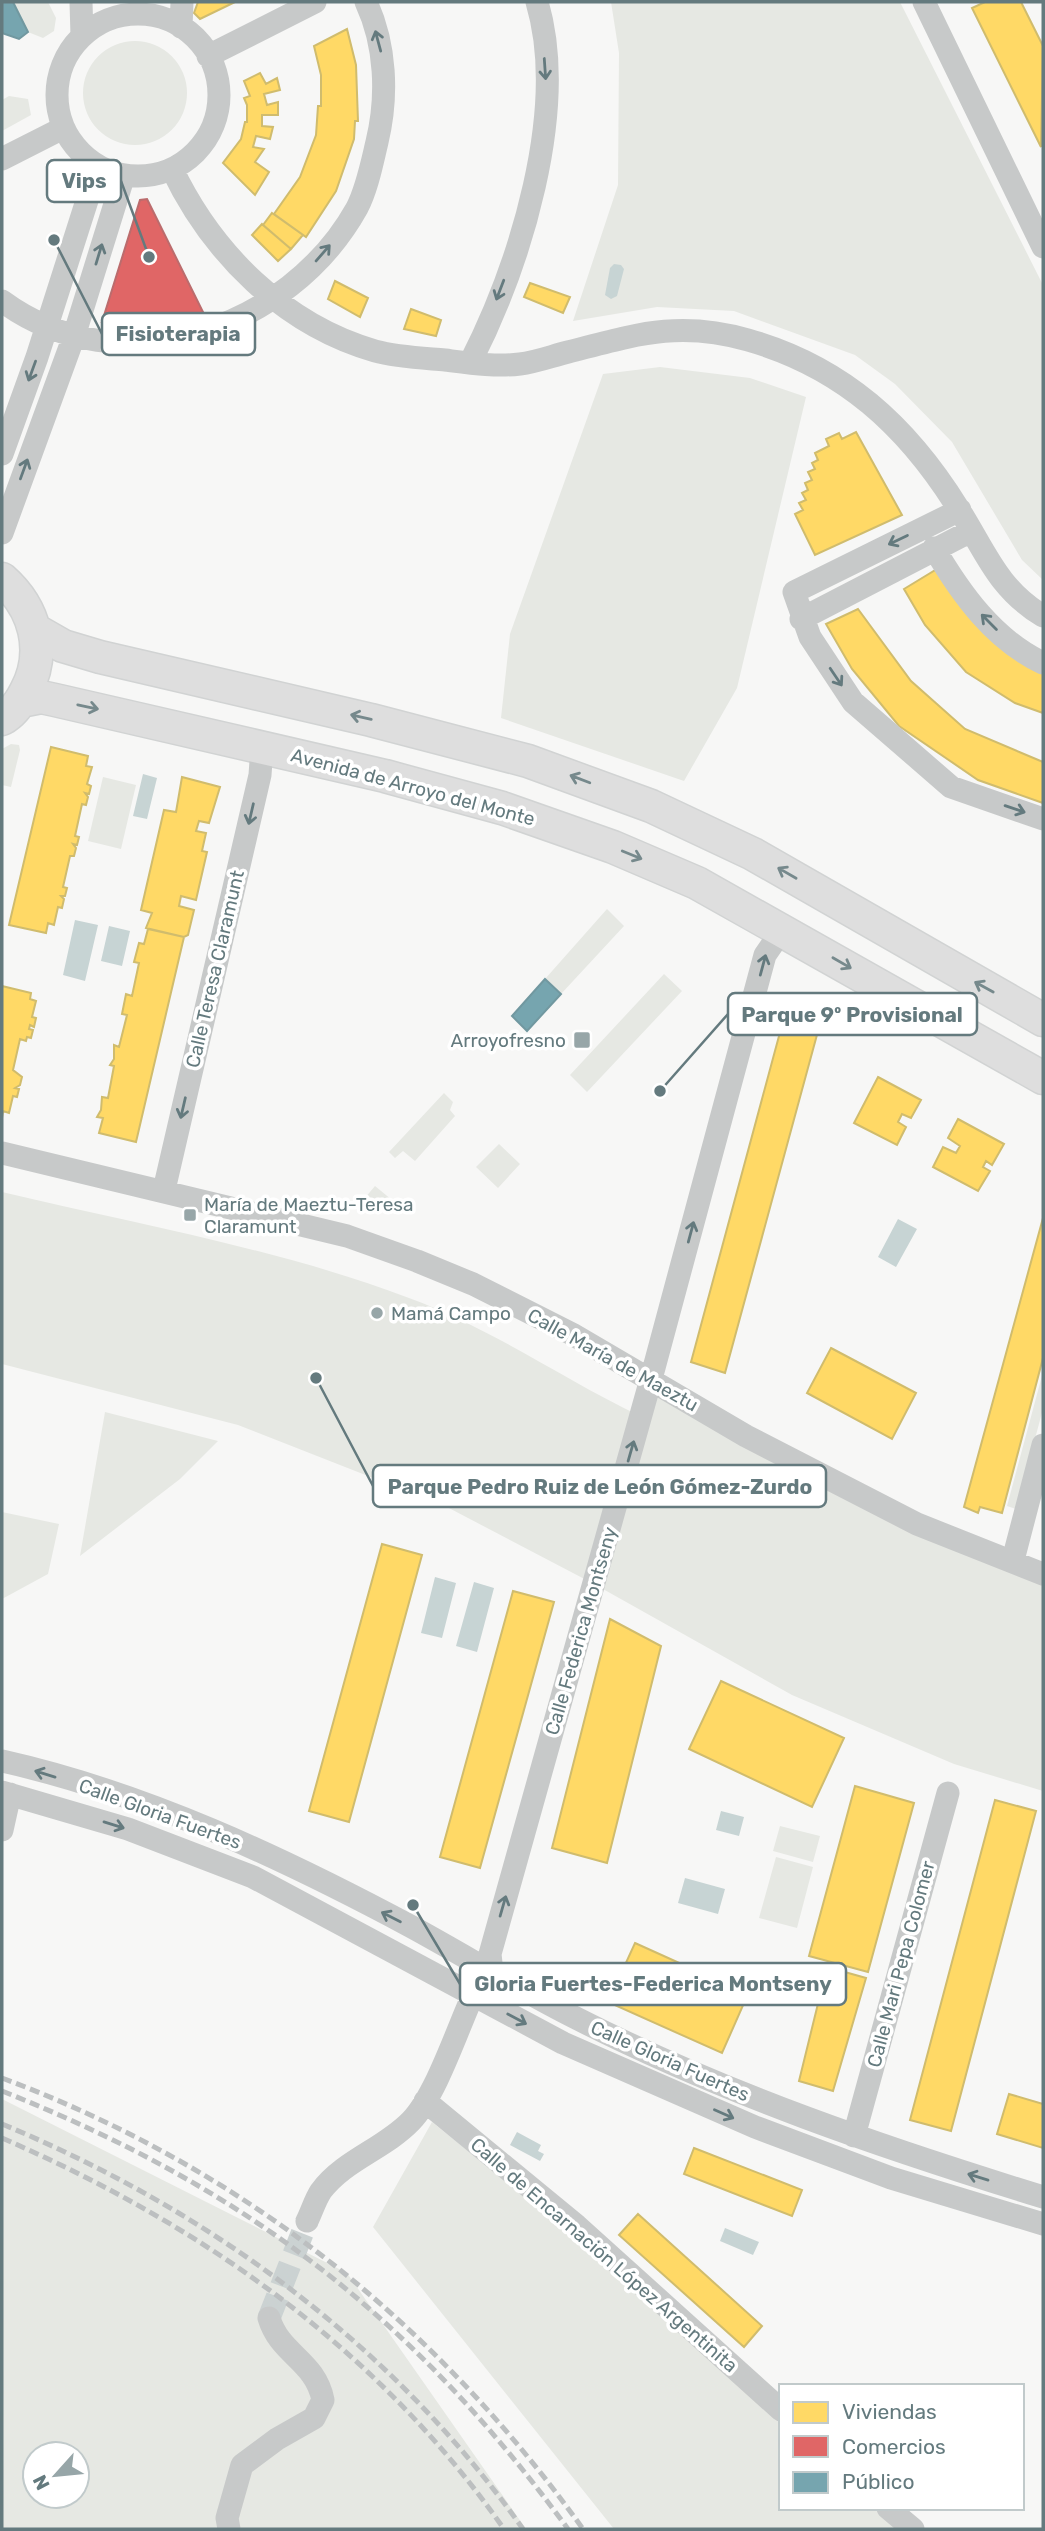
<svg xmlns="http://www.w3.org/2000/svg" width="1045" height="2531" font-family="Rubik,sans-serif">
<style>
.green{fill:#e6e8e3;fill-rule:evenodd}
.water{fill:#c7d4d4}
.homes{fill:#ffd966;stroke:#d0bc6d;stroke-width:2}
.shops{fill:#e06666;stroke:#bb6c6d;stroke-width:2}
.public{fill:#76a5af;stroke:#7198a0;stroke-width:2}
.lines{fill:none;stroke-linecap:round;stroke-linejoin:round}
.street-tunnel{stroke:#cbd2d2;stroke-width:23;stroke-dasharray:23 11;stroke-linecap:butt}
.secondary-casing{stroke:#d1d3d3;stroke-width:35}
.street{stroke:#c7c9c9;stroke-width:23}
.secondary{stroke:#dedede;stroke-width:32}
.rail{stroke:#bcbfc0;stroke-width:5;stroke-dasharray:10 5;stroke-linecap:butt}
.oneway{stroke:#647a7e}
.oneway2{stroke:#76898c}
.poi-dot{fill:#97a6a8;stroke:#fff;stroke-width:2.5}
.labels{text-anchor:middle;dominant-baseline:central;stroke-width:7;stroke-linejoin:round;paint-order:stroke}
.street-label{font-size:19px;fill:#647a7e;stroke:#fff}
.poi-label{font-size:19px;fill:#647a7e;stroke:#fff;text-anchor:start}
.leader{fill:none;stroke:#647a7e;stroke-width:2.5}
.callout-dot{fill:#647a7e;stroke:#fff;stroke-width:2.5}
.callout{fill:#fff;stroke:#647a7e;stroke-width:2.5}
.callout-label{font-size:21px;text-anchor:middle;font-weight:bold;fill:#647a7e}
</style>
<rect width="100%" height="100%" fill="#f7f7f6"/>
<path class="green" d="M 13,2 L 48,2 L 56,18 L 54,31 L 43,38 L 28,32 Z
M 611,2 L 900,2 L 1043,285 L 1043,580 L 1022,560 L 952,442 L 895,384 L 855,355 L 734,311 L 657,307 L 573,321 L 618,185 L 619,53 Z
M83 93a52 52 0 1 1 104 0a52 52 0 1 1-104 0Z
M 9,96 L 28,99 L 31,115 L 2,131 L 2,100 Z
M 660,367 L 750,378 L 806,397 L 737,688 L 684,781 L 501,718 L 510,634 L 603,374 Z
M 11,744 L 19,745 L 20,750 L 11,787 L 2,785 L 2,749 Z
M 103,777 L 136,785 L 121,849 L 88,841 Z
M 607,909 L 624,926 L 561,994 L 545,979 Z
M 664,974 L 682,991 L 587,1092 L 570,1075 Z
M 444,1093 L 453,1102 L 450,1110 L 455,1116 L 415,1161 L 403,1151 L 395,1158 L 389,1152 Z
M 499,1144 L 520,1164 L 498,1188 L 476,1167 Z
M 375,1186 L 392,1200 L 381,1212 L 359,1205 Z
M 2,1192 C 136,1224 280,1249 409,1298 C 493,1329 561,1378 640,1416 L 651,1379 L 746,1436 L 1043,1574 L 1043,1791 L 954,1764 L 792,1695 L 594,1584 L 447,1507 L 238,1425 L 2,1364 Z
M 1043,1372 L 1043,1409 L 1016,1509 L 1007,1506 Z
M 105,1412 L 218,1441 L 180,1479 L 80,1556 Z
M 2,1512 L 59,1524 L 48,1574 L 2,1599 Z
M 780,1826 L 820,1836 L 813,1862 L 773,1851 Z
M 776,1857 L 813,1867 L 797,1928 L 759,1918 Z
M 2,2099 L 347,2273 L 526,2529 L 2,2529 ZM 35,2454 L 77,2454 L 77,2496 L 35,2496 Z
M 432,2122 L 581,2242 L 781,2423 L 781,2508 L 879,2508 L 903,2529 L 614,2529 L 373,2227 Z"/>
<path class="water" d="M 614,264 L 621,265 L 624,269 L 617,296 L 611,299 L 605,295 L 610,268 Z
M 143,774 L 157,778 L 147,819 L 133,816 Z
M 75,920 L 98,925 L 85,981 L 63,975 Z
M 109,926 L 130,931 L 122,966 L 101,961 Z
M 898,1219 L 917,1229 L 896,1267 L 878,1257 Z
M 435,1577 L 456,1583 L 442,1638 L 421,1633 Z
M 474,1582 L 494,1588 L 477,1652 L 456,1646 Z
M 721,1811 L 744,1817 L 739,1836 L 716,1830 Z
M 685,1878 L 725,1889 L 718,1914 L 678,1903 Z
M 517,2132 L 541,2145 L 538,2151 L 544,2154 L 540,2161 L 510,2145 Z
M 725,2228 L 759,2242 L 753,2255 L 720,2241 Z"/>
<path class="homes" d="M 198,2 L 235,2 L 200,19 L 194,13 Z
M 985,2 L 1021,2 L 1043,46 L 1041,147 L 972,8 Z
M 347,29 L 356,65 L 358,121 L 355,121 L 354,139 L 336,191 L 306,237 L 274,214 L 300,177 L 316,135 L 318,106 L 321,106 L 321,75 L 314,46 Z
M 260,73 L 266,84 L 277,78 L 280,90 L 264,94 L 267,105 L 278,102 L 278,115 L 262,115 L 262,126 L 273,127 L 270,139 L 256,136 L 253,147 L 264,149 L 255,162 L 269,172 L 255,195 L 223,163 L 241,139 L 245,122 L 247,122 L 247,105 L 244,98 L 250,96 L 244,81 Z
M 272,213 L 303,235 L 291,249 L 263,225 Z
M 262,224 L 291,249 L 278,261 L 252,235 Z
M 335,281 L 368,298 L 360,317 L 328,299 Z
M 530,283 L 570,297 L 563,313 L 524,297 Z
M 411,309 L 441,320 L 436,336 L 404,329 Z
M 856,432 L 902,515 L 815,555 L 795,514 L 803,510 L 799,503 L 806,500 L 802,493 L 808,490 L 805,483 L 812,480 L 808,472 L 815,469 L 812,463 L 818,460 L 815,453 L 829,446 L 826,439 L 839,433 L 842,439 Z
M 937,569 L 1043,670 L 1043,713 L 1015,703 L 966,672 L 925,625 L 904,589 Z
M 858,609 L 911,681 L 965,729 L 1043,762 L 1043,803 L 978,780 L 899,726 L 852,669 L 826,624 Z
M 51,747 L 88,756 L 86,766 L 92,767 L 87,784 L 91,786 L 89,794 L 85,793 L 88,797 L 86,805 L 82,804 L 75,836 L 79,837 L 77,845 L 73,844 L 76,848 L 74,856 L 70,856 L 63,887 L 67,888 L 65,896 L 61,896 L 64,899 L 62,908 L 58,907 L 54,925 L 48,923 L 46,933 L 9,925 Z
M 182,777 L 220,787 L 209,823 L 199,821 L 196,831 L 206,833 L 202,851 L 207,852 L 196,900 L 181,896 L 179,906 L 194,910 L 188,935 L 184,937 L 146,928 L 152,913 L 141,910 L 164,810 L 176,812 Z
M 148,929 L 184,937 L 136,1142 L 99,1133 L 103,1118 L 97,1117 L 101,1110 L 102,1097 L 108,1098 L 114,1066 L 110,1065 L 114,1059 L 114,1045 L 119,1047 L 127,1015 L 122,1014 L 126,994 L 132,996 L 139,963 L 134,962 L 139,943 L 144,944 Z
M 2,986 L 31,993 L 30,999 L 36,1001 L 32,1017 L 36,1018 L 34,1027 L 30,1025 L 29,1029 L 33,1030 L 31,1038 L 27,1037 L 26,1041 L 20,1039 L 13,1070 L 22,1077 L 20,1085 L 15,1088 L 19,1089 L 17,1097 L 13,1096 L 9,1113 L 3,1111 L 2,1118 Z
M 789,999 L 824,1009 L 725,1373 L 691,1362 Z
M 878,1077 L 921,1100 L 911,1118 L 902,1114 L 898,1122 L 906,1127 L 897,1145 L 854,1123 Z
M 958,1119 L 1004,1144 L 992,1165 L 986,1161 L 983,1167 L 990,1171 L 978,1191 L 933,1167 L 943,1147 L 956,1153 L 960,1146 L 948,1138 Z
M 1043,1218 L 1043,1358 L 1002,1513 L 980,1507 L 978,1513 L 964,1507 Z
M 831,1348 L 916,1393 L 892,1439 L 807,1393 Z
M 382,1544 L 422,1555 L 349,1822 L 309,1811 Z
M 513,1591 L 554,1602 L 480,1868 L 440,1857 Z
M 610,1619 L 661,1646 L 607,1863 L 552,1848 Z
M 721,1681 L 844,1738 L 812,1807 L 689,1749 Z
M 855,1786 L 914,1803 L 868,1972 L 809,1956 Z
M 995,1800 L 1036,1811 L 951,2131 L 910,2120 Z
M 635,1943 L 748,1994 L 722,2053 L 608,2002 Z
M 827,1967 L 866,1978 L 833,2091 L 799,2081 Z
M 1009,2094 L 1043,2104 L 1043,2148 L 997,2134 Z
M 694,2148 L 802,2190 L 792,2216 L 684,2174 Z
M 638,2214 L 762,2326 L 744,2347 L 619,2235 Z"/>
<path class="shops" d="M 147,199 L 204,314 L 169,323 L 102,322 L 140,200 Z"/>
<path class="public" d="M 2,2 L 13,2 L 28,32 L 19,39 L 2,33 Z
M 545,979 L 561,994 L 527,1031 L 512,1016 Z"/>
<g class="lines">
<path class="street-tunnel" d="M 269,2318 L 307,2221"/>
<g class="secondary-casing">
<path id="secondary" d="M 2,579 C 35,608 47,651 26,691 C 21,701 13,713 2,719
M 35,630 L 63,646 L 100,657 L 371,720 L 528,761 L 651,806 L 753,854 L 1043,1020
M 21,701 L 41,697 L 55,700 L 385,776 L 502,808 L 613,847 L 697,883 L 1043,1078"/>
</g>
<path class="street" d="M 81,2 L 82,36
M 924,2 L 1043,247
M57 95a81 81 0 1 1 162 0a81 81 0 1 1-162 0Z
M 181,27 L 182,2
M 208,56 L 315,2
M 2,159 L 63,128
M 172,169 C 212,253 284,325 375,351 C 397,357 422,358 445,360 C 469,363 496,367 520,364 C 536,362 552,356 568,352 C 635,335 678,320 748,340 C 843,367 907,426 958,508 C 986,552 997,588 1043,616
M 2,301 C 120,388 289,330 357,208 C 367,189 372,163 377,142 C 388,96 386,45 366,2
M 470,363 C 520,265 569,110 537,2
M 2,454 L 37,357 L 98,166
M 960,510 L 794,592 L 810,637 L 853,702 L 951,787 L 1043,819
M 2,533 L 74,336 L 124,175
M 934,548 C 961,594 994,640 1043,663
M 801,619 L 971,531
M 2,1153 L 347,1236 L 417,1261 L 473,1284 L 572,1334 L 746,1436 L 917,1524 L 1043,1574
M 164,1190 L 260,775 L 262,747
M 1013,1560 L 1043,1445
M 2,1761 C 145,1793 283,1858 412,1927 C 467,1957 520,1990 576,2018 C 725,2094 884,2148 1043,2197
M 2,1792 L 128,1829 L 253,1877 L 563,2043 L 755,2127 L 891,2178 L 1043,2224
M 2,1830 L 10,1794
M 492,1972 L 490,1954 L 651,1379 L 765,955 L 783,929
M 425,2101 L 577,2226 L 781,2410
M 854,2136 L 948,1793
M 307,2221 C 312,2211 315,2200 321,2191 C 344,2160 384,2149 411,2121 C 436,2095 457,2030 473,1995
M 888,2508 L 913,2529
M 229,2529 L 227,2518 L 242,2465 L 277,2439 L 314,2418 L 323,2400 C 315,2360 280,2355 269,2318"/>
<use href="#secondary" class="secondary"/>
<path class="rail" d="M 2,2078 C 242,2168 434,2321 583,2529
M 2,2091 C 246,2188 413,2317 568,2529
M 2,2124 C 209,2210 393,2345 523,2529
M 2,2138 C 202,2225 377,2348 504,2529"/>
</g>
<defs><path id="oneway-shaft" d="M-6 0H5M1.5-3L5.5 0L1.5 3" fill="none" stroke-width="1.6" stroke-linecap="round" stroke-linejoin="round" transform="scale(1.75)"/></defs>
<g class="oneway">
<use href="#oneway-shaft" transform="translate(378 41) rotate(-105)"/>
<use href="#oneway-shaft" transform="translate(545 69) rotate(86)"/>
<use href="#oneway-shaft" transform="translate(323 253) rotate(-49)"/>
<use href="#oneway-shaft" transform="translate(99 254) rotate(-73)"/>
<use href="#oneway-shaft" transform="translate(500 290) rotate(111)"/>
<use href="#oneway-shaft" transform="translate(32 371) rotate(110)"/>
<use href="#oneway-shaft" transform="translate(24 469) rotate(-70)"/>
<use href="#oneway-shaft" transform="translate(898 540) rotate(154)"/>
<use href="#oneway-shaft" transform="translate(989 622) rotate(-135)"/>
<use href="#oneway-shaft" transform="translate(836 677) rotate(56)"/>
<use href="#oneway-shaft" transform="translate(1015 809) rotate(19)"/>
<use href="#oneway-shaft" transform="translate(251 814) rotate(103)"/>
<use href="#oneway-shaft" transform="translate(763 965) rotate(-75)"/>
<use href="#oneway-shaft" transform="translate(183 1108) rotate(103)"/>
<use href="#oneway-shaft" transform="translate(691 1232) rotate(-75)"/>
<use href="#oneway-shaft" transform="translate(631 1451) rotate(-74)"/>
<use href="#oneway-shaft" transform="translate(45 1774) rotate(-163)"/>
<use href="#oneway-shaft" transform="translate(114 1825) rotate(17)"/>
<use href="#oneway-shaft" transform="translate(503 1906) rotate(-74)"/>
<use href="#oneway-shaft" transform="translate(391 1917) rotate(-153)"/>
<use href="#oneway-shaft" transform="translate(517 2019) rotate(28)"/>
<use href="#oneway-shaft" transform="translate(724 2114) rotate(24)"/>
<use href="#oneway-shaft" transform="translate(978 2177) rotate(-163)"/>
</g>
<g class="oneway2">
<use href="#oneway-shaft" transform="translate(88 707) rotate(12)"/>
<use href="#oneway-shaft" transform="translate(361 717) rotate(-167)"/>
<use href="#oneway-shaft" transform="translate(580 779) rotate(-159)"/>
<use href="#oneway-shaft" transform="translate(632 855) rotate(22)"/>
<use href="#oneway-shaft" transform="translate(787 873) rotate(-150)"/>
<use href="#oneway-shaft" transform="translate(842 963) rotate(30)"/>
<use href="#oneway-shaft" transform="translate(984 987) rotate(-151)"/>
</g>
<g class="poi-dot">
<rect x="573" y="1031" width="18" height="18" rx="3.5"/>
<rect x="183" y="1208" width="14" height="14" rx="3.5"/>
<circle cx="377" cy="1313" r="7"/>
</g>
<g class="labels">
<g class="street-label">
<text transform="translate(413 787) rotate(15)">Avenida de Arroyo del Monte</text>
<text transform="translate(215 969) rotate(-77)">Calle Teresa Claramunt</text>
<text transform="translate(613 1360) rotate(29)">Calle María de Maeztu</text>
<text transform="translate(581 1631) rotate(-74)">Calle Federica Montseny</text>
<text transform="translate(160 1814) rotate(20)">Calle Gloria Fuertes</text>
<text transform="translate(901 1964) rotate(-75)">Calle Mari Pepa Colomer</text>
<text transform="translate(670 2061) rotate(24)">Calle Gloria Fuertes</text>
<text transform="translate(604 2255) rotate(41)">Calle de Encarnación López Argentinita</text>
</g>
<g class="poi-label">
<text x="566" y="1040" text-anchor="end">Arroyofresno</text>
<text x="204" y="1204">María de Maeztu-Teresa<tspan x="204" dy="22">Claramunt</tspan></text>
<text x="391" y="1313">Mamá Campo</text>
</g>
</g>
<path class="leader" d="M149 257L121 181M54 240L102 334M660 1091L728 1014M316 1378L373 1486M413 1905L460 1984"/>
<g class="callout-dot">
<circle cx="149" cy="257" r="7"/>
<circle cx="54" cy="240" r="7"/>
<circle cx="660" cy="1091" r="7"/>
<circle cx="316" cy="1378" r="7"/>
<circle cx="413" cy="1905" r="7"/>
</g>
<g class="callout">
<rect x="47" y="160" width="74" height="42" rx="7"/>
<rect x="102" y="313" width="153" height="42" rx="7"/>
<rect x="728" y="993" width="249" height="42" rx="7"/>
<rect x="373" y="1465" width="453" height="42" rx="7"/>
<rect x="460" y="1963" width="386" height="42" rx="7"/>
</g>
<g class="callout-label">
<text x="84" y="188">Vips</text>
<text x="178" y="341">Fisioterapia</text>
<text x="852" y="1022">Parque 9º Provisional</text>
<text x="600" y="1494">Parque Pedro Ruiz de León Gómez-Zurdo</text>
<text x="653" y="1991">Gloria Fuertes-Federica Montseny</text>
</g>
<rect width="1045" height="2531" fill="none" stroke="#647a7e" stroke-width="7"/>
<rect x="779" y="2384" width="245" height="126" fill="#ffffff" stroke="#c1cacb" stroke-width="2"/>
<rect x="793" y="2402" width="35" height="21" fill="#ffd966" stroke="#c1cacb" stroke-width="2"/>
<text x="842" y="2419" font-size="21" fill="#647a7e">Viviendas</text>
<rect x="793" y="2436" width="35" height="21" fill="#e06666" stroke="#c1cacb" stroke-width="2"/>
<text x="842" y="2454" font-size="21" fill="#647a7e">Comercios</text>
<rect x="793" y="2472" width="35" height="21" fill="#76a5af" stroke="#c1cacb" stroke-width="2"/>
<text x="842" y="2489" font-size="21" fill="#647a7e">Público</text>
<g transform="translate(56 2475) rotate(243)"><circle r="33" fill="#ffffff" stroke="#c1cacb" stroke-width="2"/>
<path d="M0-5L12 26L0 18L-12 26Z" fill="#97a6a8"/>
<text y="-10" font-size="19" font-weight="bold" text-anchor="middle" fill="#647a7e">N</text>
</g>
</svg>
